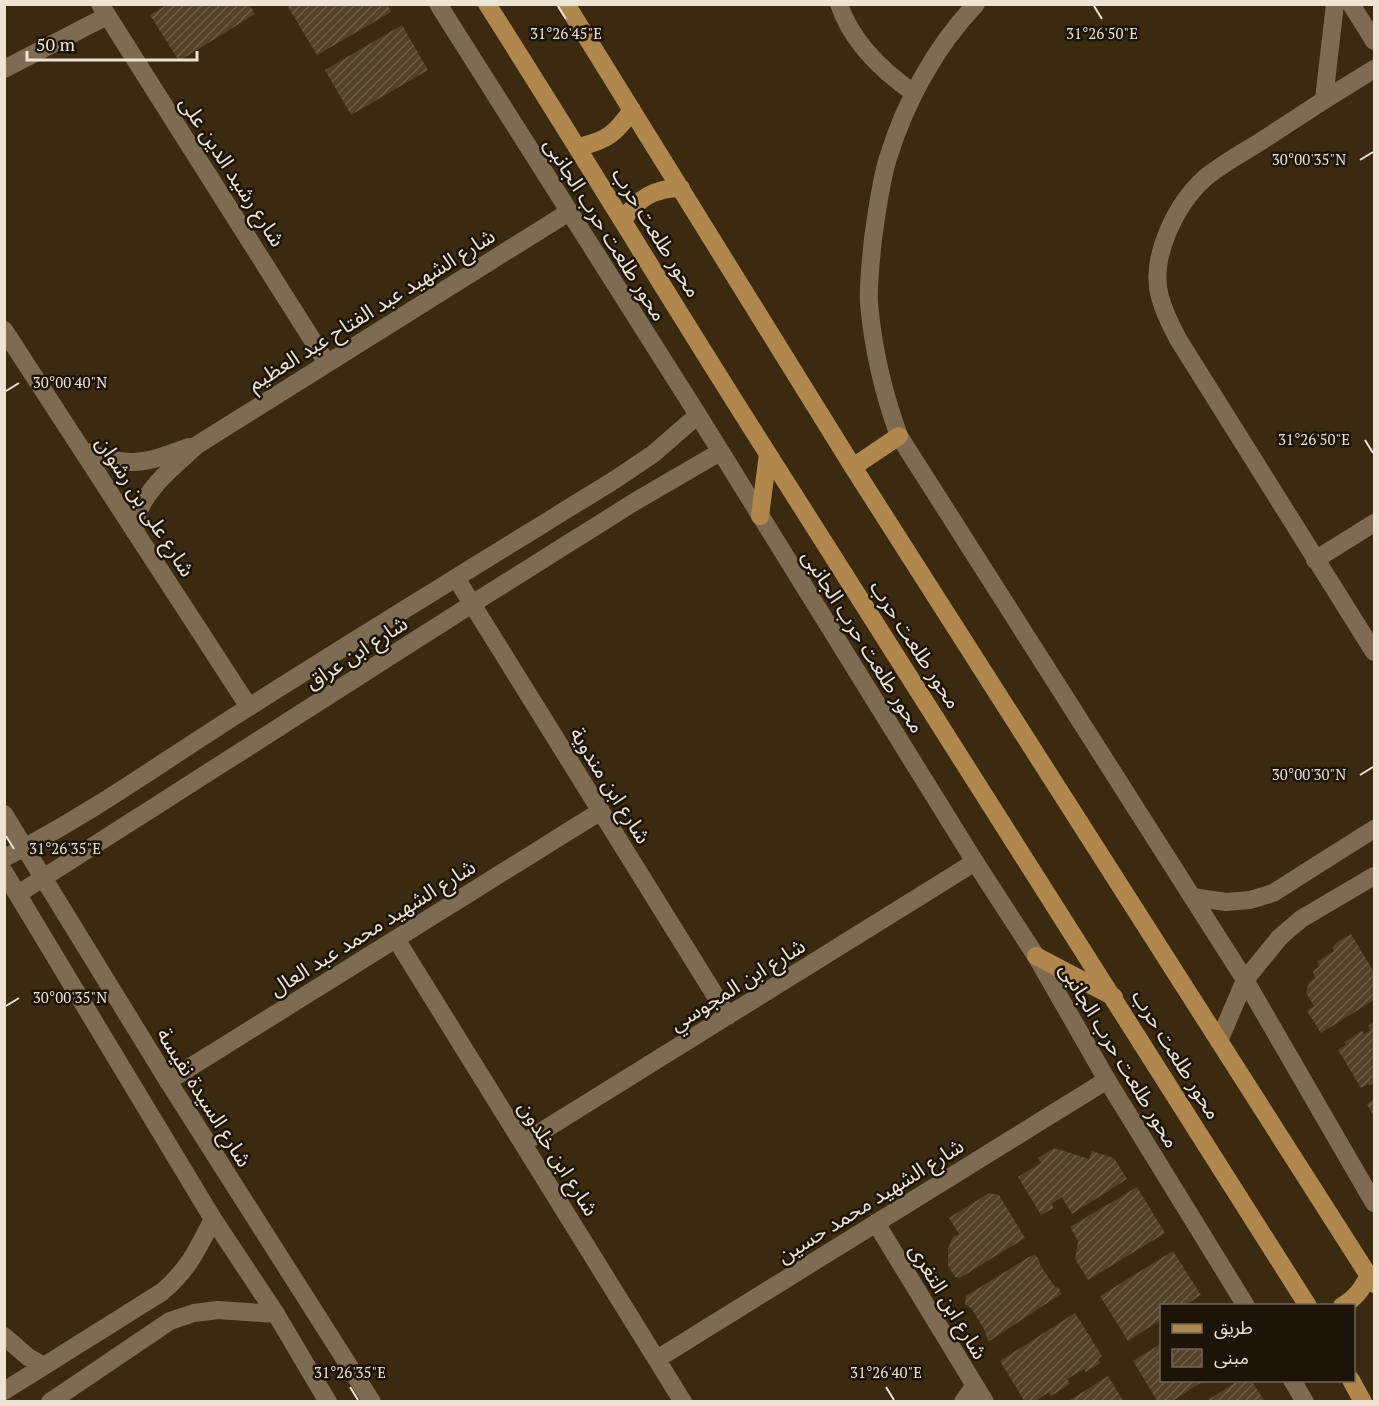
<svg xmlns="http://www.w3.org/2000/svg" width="1379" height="1406" font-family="'PT Serif','Noto Sans Arabic',serif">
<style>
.building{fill:url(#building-hatch)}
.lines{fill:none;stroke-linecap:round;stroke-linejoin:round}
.street{stroke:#7f6b51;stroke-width:18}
.secondary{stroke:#7f6b51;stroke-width:18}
.primary{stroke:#b0884d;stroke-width:18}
.ticks{fill:none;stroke:#eee3d4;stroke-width:2}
.labels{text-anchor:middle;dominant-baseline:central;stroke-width:5;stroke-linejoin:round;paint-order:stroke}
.street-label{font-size:21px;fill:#eee3d4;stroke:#1c1409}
.ticks-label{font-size:15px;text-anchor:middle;fill:#eee3d4;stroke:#1c1409;stroke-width:5;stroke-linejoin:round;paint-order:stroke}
</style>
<defs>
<pattern id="building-hatch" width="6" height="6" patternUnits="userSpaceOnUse" patternTransform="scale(1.5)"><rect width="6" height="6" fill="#544228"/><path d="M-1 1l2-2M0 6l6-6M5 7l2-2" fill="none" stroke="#6d5d46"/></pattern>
</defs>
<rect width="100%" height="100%" fill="#3b2a10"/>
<path class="building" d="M 168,4 L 249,4 L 255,14 L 179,61 L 150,15 Z
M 292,4 L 387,4 L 391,12 L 317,55 L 288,7 Z
M 402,25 L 428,70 L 351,115 L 325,70 Z
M 1351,934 L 1374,972 L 1374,1000 L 1321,1033 L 1307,1011 L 1314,1006 L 1306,993 L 1309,982 L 1315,978 L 1313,971 L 1320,966 L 1317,962 L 1334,951 L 1332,948 L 1336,943 Z
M 1374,1022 L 1374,1083 L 1369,1086 L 1368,1084 L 1361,1088 L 1338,1050 L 1346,1045 L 1344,1042 L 1362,1031 L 1364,1034 L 1371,1030 L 1368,1026 Z
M 1374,1099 L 1374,1117 L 1367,1104 Z
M 1054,1148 L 1089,1159 L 1092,1151 L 1114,1158 L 1127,1179 L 1072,1214 L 1062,1197 L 1051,1204 L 1054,1208 L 1041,1215 L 1018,1177 L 1041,1163 L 1038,1158 Z
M 1137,1187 L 1165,1233 L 1088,1280 L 1075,1259 L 1078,1241 L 1070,1227 Z
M 989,1193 L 999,1195 L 1025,1238 L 960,1278 L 955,1277 L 948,1266 L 948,1249 L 953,1237 L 959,1234 L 949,1218 Z
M 1173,1251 L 1201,1295 L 1184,1306 L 1162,1306 L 1162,1319 L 1128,1341 L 1100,1296 Z
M 1035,1255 L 1039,1259 L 1040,1265 L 1055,1287 L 1059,1288 L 1061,1294 L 991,1340 L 988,1341 L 985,1331 L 971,1308 L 965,1304 L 966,1296 L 1029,1257 Z
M 1075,1313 L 1102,1356 L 1098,1359 L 1100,1363 L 1086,1372 L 1084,1369 L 1067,1379 L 1070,1384 L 1051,1396 L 1049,1392 L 1034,1402 L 1025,1402 L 1000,1361 Z
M 1162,1343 L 1162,1380 L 1205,1380 L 1171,1402 L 1158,1402 L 1133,1361 Z
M 1108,1376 L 1124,1402 L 1067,1402 Z
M 1239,1380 L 1251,1380 L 1265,1402 L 1205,1402 Z"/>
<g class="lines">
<path class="street" d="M 100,4 L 327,363
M 1351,4 L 1374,41
M 4,69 L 107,16
M 1374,69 C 1338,91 1302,114 1266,138 C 1246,151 1223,163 1205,178 C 1176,204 1149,258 1160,297 C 1164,312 1171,326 1178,339 L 1374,652
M 1324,99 L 1335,4
M 4,330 L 249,707
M 83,451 C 129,469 145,463 189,447
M 135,532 C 136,526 136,519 138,513 C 148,486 177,464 197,445 L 569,212
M 1315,560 L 1374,523
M 456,578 L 728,1016
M 396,939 L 683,1402
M 168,1081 L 601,811
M 523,1143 L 975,862
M 876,1223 L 985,1402
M 4,1336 L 28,1357 L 44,1366
M 657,1359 L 1107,1080
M 4,1391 L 162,1292 C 189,1269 197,1250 213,1219
M 50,1402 L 170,1321 L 194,1313 L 218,1310 L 276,1314
M 963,1402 L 975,1385"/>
<path class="secondary" d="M 438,4 L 698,415 L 975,862 L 1036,956 L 1107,1080 L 1246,1306
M 839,4 C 852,43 882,71 914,93
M 976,4 C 935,47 905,103 888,158 C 880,184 877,212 873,239 C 871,260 868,282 869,303 C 873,350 883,392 899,436 L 1245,980 L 1374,1203
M 4,814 L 168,1081 L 372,1402
M 4,858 C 90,815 168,758 249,707 C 370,630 493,555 616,479 L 653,454 L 698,415
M 4,872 L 213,1219 L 276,1314 L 328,1402
M 18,894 L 472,604 L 636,501 L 720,452
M 1192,897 L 1226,902 L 1250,900 L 1273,893 L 1374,829
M 1219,1041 L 1245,980 L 1280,937 L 1301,919 L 1374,876
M 1292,1380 L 1305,1402"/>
<path class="primary" d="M 487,4 C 583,154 674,307 770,457 C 949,740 1130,1022 1308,1306
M 566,4 L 853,467 L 1374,1284
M 578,147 C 607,141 616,133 632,110
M 623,220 C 638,198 655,188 681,188
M 853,467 L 899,436
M 760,516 L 768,454
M 1036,956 L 1114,997
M 1342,1306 C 1356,1298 1362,1289 1369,1275
M 1351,1380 L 1363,1402"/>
</g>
<path class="ticks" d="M 558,6 L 566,19M 1094,6 L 1102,19M 1360,160 L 1373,152M 6,391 L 19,383M 1365,440 L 1373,453M 1360,775 L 1373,767M 6,836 L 14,849M 6,1006 L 19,998M 350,1387 L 358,1400M 886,1387 L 894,1400"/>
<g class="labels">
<g class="street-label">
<text transform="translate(233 171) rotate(57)">شارع رشيد الدين على</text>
<text transform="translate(606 229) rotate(58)">محور طلعت حرب الجانبى</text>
<text transform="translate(657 232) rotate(58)">محور طلعت حرب</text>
<text transform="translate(371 309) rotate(-32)">شارع الشهيد عبد الفتاح عبد العظيم</text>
<text transform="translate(146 506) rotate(57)">شارع على بن رشوان</text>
<text transform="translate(864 641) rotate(58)">محور طلعت حرب الجانبى</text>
<text transform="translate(916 644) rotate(57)">محور طلعت حرب</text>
<text transform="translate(356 652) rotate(-33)">شارع ابن عراق</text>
<text transform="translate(611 785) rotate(58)">شارع ابن مندوية</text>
<text transform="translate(372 927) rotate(-32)">شارع الشهيد محمد عبد العال</text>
<text transform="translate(737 984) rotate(-32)">شارع ابن المجوسي</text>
<text transform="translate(1177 1054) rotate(58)">محور طلعت حرب</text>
<text transform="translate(1120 1055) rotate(59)">محور طلعت حرب الجانبى</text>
<text transform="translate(205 1097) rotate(58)">شارع السيدة نفيسة</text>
<text transform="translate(559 1158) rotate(58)">شارع ابن خلدون</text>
<text transform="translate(870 1200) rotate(-32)">شارع الشهيد محمد حسين</text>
<text transform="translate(949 1301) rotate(59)">شارع ابن التغرى</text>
</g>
</g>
<g class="ticks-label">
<text x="566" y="39">31°26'45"E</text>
<text x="1102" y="39">31°26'50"E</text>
<text x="1309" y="165">30°00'35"N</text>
<text x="70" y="388">30°00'40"N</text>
<text x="1314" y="445">31°26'50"E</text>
<text x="1309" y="780">30°00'30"N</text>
<text x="65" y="854">31°26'35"E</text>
<text x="70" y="1003">30°00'35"N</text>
<text x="350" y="1378">31°26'35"E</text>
<text x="886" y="1378">31°26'40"E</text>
</g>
<rect width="1379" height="1406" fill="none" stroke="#eee3d4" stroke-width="12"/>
<rect x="1160" y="1304" width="195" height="78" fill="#1c1409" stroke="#70675a" stroke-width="1.5"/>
<rect x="1172" y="1324" width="30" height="9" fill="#b0884d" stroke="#70675a" stroke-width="1.5"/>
<text x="1214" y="1334" font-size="18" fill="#eee3d4">طريق</text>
<rect x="1172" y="1349" width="30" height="18" fill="url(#building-hatch)" stroke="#70675a" stroke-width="1.5"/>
<text x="1214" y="1364" font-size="18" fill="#eee3d4">مبنى</text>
<path d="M27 51v9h170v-9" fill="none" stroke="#eee3d4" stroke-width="3"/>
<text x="36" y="51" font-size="18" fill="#eee3d4" stroke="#1c1409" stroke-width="4.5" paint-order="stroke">50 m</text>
</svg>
